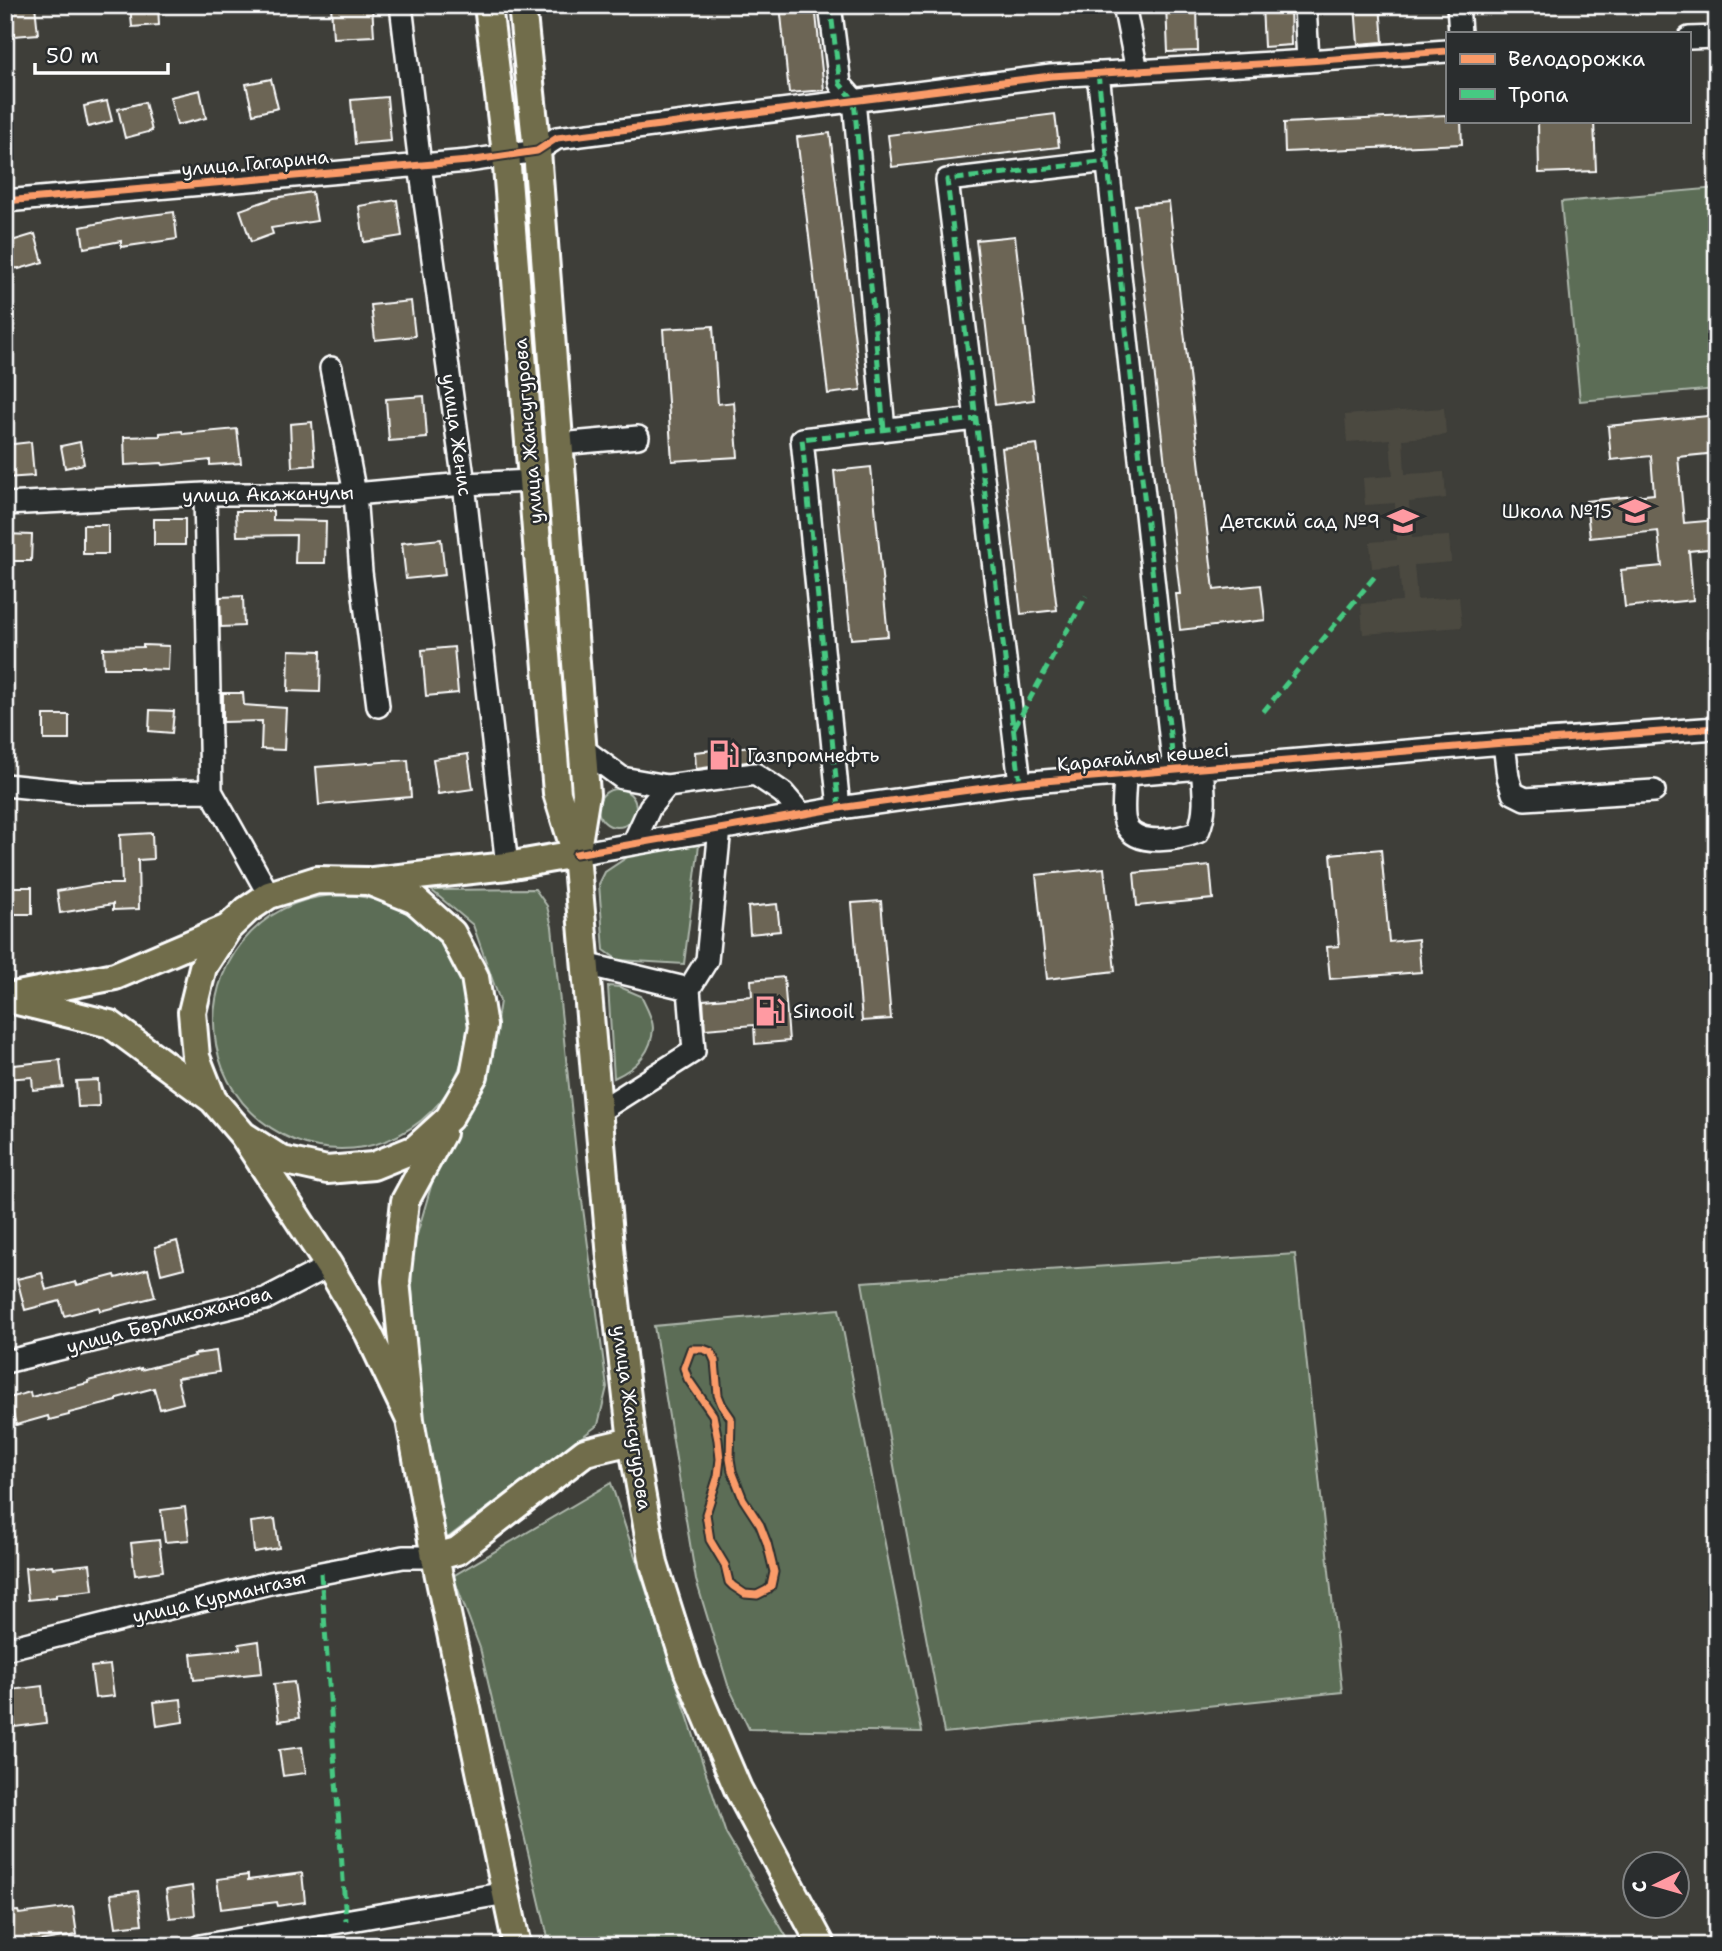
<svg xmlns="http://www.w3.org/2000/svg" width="1722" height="1951" font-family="'Shantell Sans',sans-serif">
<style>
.built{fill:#4c4a41}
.green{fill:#5b6d57;stroke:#adb6ab;stroke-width:2}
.building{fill:#6c6554;stroke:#fff;stroke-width:2}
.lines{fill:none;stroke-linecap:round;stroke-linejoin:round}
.minor-casing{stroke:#fff;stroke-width:26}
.major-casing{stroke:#fff;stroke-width:32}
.minor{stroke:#2a2d2e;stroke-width:21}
.major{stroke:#716d4b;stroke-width:26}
.quiet{stroke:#46c982;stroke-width:5;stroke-dasharray:10 5;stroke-linecap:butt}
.cycleway-casing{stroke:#2a2d2e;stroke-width:11}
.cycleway{stroke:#fa9b69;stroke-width:7}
.labels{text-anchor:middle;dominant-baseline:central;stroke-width:5;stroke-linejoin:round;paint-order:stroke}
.street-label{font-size:19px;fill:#fff;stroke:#2a2d2e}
.poi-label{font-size:19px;fill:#fff;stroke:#2a2d2e;text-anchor:end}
</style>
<rect width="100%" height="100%" fill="#3e3e39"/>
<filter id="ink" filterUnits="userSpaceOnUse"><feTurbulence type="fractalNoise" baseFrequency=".0143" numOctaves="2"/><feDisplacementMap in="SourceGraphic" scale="14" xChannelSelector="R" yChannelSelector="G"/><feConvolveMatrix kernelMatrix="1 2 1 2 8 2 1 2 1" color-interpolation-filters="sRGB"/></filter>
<g filter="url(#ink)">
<path class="built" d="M 1444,408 L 1446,435 L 1403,439 L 1405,474 L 1444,472 L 1446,498 L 1409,502 L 1412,538 L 1449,536 L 1451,562 L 1414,565 L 1417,600 L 1459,597 L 1462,627 L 1363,634 L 1361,604 L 1402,601 L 1399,566 L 1372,568 L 1370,542 L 1397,540 L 1395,503 L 1365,505 L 1363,478 L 1393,476 L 1390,439 L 1347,442 L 1345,415 Z"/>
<path class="green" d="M 1717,188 L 1717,389 L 1580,401 L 1561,202 Z
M598 808a19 19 0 1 1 38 0a19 19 0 1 1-38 0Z
M 699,845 L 684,964 L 618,960 L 604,950 L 599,884 L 605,872 L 635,852 Z
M 535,889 L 547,906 L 552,927 L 578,1171 L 607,1387 L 598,1425 L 446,1539 L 420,1399 L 410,1259 L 438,1162 L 488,1081 L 500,1001 L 473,925 L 431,890 Z
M214 1022a127 127 0 1 1 254 0a127 127 0 1 1-254 0Z
M 608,986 L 620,987 L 641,996 C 645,1005 653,1018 653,1028 C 652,1053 636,1068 614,1078 Z
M 1295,1254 L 1342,1692 L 944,1733 L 893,1460 L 862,1282 Z
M 839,1309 L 922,1732 L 749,1729 L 728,1685 L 696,1580 L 654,1326 Z
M 611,1483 L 726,1834 L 792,1946 L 550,1946 L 480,1648 L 453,1576 Z"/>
<path class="building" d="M 35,5 L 38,34 L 14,36 L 11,8 Z
M 130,5 L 158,5 L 159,25 L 132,27 Z
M 331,5 L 372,5 L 374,36 L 333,38 Z
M 780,5 L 815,5 L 824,90 L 789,93 Z
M 1166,5 L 1197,5 L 1198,51 L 1168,52 Z
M 1262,5 L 1290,5 L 1291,45 L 1264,47 Z
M 1355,5 L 1380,5 L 1383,42 L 1358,44 Z
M 271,79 L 278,108 L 253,114 L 246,84 Z
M 200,90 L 206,118 L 177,125 L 170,97 Z
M 387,97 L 391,141 L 355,144 L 351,100 Z
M 107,101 L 112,121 L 88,127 L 84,106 Z
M 145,102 L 152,131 L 125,138 L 118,109 Z
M 1055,114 L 1059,147 L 892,167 L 888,135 Z
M 1447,115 L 1447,121 L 1461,121 L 1462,144 L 1285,152 L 1284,123 Z
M 1538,121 L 1594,121 L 1596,171 L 1539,173 Z
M 830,133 L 861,390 L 828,394 L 797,137 Z
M 312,192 L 317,221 L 271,228 L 273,234 L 251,242 L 240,210 L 274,198 Z
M 397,200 L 402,236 L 364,242 L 359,206 Z
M 1169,202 L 1214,590 L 1261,585 L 1265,620 L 1180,630 L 1176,594 L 1180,594 L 1135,205 Z
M 174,212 L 177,239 L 121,247 L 121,241 L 84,248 L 81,227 L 118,219 Z
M 35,234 L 43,262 L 19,269 L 19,268 L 5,269 L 5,243 Z
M 1015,236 L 1034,400 L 995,405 L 976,240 Z
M 411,301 L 415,336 L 375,340 L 371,305 Z
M 713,326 L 718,404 L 734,402 L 738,457 L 672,461 L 663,329 Z
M 424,396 L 427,438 L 389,441 L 386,399 Z
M 1717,415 L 1717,453 L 1678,457 L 1684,523 L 1717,520 L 1717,548 L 1689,551 L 1693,600 L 1625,607 L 1621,570 L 1662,566 L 1658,531 L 1590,538 L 1586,501 L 1654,494 L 1651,456 L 1611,460 L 1608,426 Z
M 312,422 L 315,465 L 292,467 L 290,424 Z
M 237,429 L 241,463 L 210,465 L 210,460 L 163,465 L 162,463 L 125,465 L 124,437 L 160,436 L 160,433 L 182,431 L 183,434 Z
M 31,442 L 34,476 L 5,478 L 5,445 Z
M 80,442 L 84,464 L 65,468 L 61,446 Z
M 1037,444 L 1057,610 L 1021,614 L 1002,448 Z
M 871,467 L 888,636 L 851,639 L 834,471 Z
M 236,511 L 273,511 L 273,520 L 326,521 L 325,563 L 295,563 L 296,535 L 237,536 Z
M 154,519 L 185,519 L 185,545 L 154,545 Z
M 83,525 L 108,525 L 108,554 L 83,554 Z
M 5,534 L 32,535 L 31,561 L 5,561 Z
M 441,539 L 445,575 L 406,579 L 402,543 Z
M 243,596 L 244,626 L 221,627 L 220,597 Z
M 143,645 L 169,646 L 168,670 L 142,669 L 142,668 L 104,668 L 103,648 L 143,647 Z
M 454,647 L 458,693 L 426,696 L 422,650 Z
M 289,650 L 321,651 L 320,692 L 288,691 Z
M 223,693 L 243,693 L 244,705 L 286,708 L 284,750 L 261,749 L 262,721 L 223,722 Z
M 150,710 L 174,711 L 172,733 L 149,731 Z
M 44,715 L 69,715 L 69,740 L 44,740 Z
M 752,746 L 754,761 L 696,769 L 695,752 Z
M 468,754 L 473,789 L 438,794 L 433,759 Z
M 408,760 L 411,797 L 319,805 L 316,767 Z
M 152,833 L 153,859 L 138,860 L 139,909 L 113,910 L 113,904 L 60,913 L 57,891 L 98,884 L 122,884 L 120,835 Z
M 1381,849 L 1389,942 L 1418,939 L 1421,972 L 1330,979 L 1327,947 L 1339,946 L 1331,854 Z
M 1210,866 L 1213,899 L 1137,906 L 1134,873 Z
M 1104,868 L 1115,971 L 1047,979 L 1036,875 Z
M 5,887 L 32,887 L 32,914 L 5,914 Z
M 881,901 L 891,1019 L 862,1021 L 852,903 Z
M 777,904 L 780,931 L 750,934 L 748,907 Z
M 784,977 L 789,1041 L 755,1044 L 754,1025 L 705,1029 L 703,1000 L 752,996 L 751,980 Z
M 60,1060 L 63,1087 L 33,1090 L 32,1077 L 5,1079 L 5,1066 Z
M 98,1080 L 99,1106 L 78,1107 L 76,1081 Z
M 177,1241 L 184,1268 L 161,1274 L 155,1247 Z
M 148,1269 L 155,1297 L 100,1311 L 99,1307 L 64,1316 L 60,1301 L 25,1310 L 17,1279 L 42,1273 L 46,1290 L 76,1282 L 77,1285 L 115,1275 L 116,1278 Z
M 216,1351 L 219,1372 L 177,1378 L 183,1403 L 160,1409 L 154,1388 L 117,1398 L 117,1401 L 69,1413 L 69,1415 L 49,1420 L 48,1416 L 16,1425 L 9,1398 L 30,1392 L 31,1397 L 88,1383 L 88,1381 L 111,1375 L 111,1376 L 141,1368 L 141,1370 L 195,1356 L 194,1354 Z
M 185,1507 L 189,1540 L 165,1542 L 161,1510 Z
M 275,1519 L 279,1548 L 254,1552 L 251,1522 Z
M 159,1540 L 163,1571 L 135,1575 L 131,1543 Z
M 90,1564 L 93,1590 L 56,1594 L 56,1597 L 28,1600 L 25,1568 L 52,1565 L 53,1568 Z
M 259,1641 L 262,1673 L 194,1680 L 191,1654 L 240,1649 L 239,1644 Z
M 110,1665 L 114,1696 L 95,1698 L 91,1667 Z
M 294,1682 L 299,1718 L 279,1721 L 274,1684 Z
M 42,1686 L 46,1723 L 15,1727 L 10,1690 Z
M 181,1699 L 183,1722 L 157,1726 L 154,1702 Z
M 302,1747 L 306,1773 L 283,1776 L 279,1750 Z
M 302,1873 L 305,1902 L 278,1906 L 277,1902 L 221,1909 L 217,1879 L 248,1875 L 248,1880 Z
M 192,1886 L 195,1915 L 170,1918 L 166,1890 Z
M 138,1891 L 142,1924 L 116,1927 L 111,1894 Z
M 73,1907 L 77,1935 L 5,1946 L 5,1912 L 18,1911 L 19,1914 Z"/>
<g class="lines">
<g class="minor-casing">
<path id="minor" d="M 401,5 L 420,165 L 464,484 L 507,866
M 830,5 L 840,84 L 854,100 L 884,430
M 1124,5 L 1137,71
M 1305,5 L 1308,61
M 1458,5 L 1460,33
M 1689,38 L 1717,37
M 1098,73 L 1174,771
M 5,201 L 468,161 L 537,151 L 557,138 L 1051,76 L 1308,61 L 1447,51
M 331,368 L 355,494 L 361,572 L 378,706
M 560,444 L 638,437
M 205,494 L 211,791
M 5,504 L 205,494 L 355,494 L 464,484 L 531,481
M 1504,743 L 1508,777 L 1513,793 L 1525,799 L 1654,791
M 583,749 L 622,778 L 667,786 L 755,774 L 783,793 L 801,814
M 1125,775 C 1125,788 1121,814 1126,825 C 1137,848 1180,839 1198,832 C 1207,811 1204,790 1202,768
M 1020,783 L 947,180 L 1108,161
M 5,785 L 84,793 L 211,791 L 269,895
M 839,808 L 802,439 L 976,419
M 633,844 L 650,807 L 667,786
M 576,854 L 839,808 L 1020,783 L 1504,743 L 1717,728
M 585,964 L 689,989 L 694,1051 L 598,1112
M 689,989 L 707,960 L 720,828
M 5,1362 L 265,1299 L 329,1266
M 5,1649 L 270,1583 L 403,1557 L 435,1557
M 200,1946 L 507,1893"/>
</g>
<g class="major-casing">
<path id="major" d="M 488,5 L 506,154 L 557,793 L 576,854 L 611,1258 L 632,1441 L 654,1564 L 688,1672 L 738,1789 L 822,1946
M 522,5 L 537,151 L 586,794 L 577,849
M 373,881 L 507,866 L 576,854
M 13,996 L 115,976 L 228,928
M 5,998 L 110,1024 L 213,1100
M 442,1133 L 405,1201 L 396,1281 L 410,1420 L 435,1557 L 517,1946
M 243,1135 L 282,1160 L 327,1170 L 373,1166 L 415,1149 L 449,1118 L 474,1075 L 483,1026 L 475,977 L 452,933 L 415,900 L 368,881 L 317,880 L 269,895 L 247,910 L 228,928 L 203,967 L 192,1012 L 196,1057 L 213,1100 L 243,1135 L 329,1266 L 369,1334 L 410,1420
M 435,1557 L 457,1551 L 585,1452 L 632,1441"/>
</g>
<use href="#minor" class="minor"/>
<use href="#major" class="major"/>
<path class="quiet" d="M 830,5 L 840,84 L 854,100 L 884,430
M 1098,73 L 1174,771
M 1263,712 L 1376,575
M 1014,728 L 1086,596
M 1020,783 L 947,180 L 1108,161
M 839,808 L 802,439 L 976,419
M 321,1573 L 346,1921"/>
<g class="cycleway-casing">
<path id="cycleway" d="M 5,201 L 468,161 L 537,151 L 557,138 L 1051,76 L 1308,61 L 1447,51
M 576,854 L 839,808 L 1020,783 L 1504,743 L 1717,728
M 691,1349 L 703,1349 L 711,1352 L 715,1361 L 718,1395 L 722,1405 L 731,1418 L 730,1459 L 732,1471 L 743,1499 L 760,1525 L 767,1543 L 774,1572 L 771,1586 L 767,1590 L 757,1595 L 745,1594 L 733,1586 L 729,1582 L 725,1565 L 710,1540 L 706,1514 L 718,1476 L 720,1459 L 718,1440 L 713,1415 L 688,1379 L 684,1368 Z"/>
</g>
<use href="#cycleway" class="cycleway"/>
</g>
</g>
<defs>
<g id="school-bare" transform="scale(2.415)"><path d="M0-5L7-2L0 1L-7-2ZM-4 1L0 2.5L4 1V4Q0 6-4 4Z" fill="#ff9aa2" stroke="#2a2d2e" stroke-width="2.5" paint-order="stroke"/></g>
<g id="fuel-bare" transform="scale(2.415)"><path d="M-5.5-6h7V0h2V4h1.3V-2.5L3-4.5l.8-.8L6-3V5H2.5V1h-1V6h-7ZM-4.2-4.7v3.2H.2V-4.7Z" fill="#ff9aa2" stroke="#2a2d2e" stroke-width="2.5" paint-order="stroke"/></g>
</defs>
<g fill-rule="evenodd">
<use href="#school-bare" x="1635" y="511"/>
<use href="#school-bare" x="1403" y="521"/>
<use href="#fuel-bare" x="724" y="755"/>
<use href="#fuel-bare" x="770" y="1011"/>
</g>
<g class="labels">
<g class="street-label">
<text transform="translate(255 163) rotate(-5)">улица Гагарина</text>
<text transform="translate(528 431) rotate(-95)">улица Жансугурова</text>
<text transform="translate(457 435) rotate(82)">улица Женис</text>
<text transform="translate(268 494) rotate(-1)">улица Акажанулы</text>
<text transform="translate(1143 757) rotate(-5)">Қарағайлы көшесі</text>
<text transform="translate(169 1320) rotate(-15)">улица Берликожанова</text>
<text transform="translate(632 1418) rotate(82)">улица Жансугурова</text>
<text transform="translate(219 1597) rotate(-13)">улица Курмангазы</text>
</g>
<g class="poi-label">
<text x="1612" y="511">Школа №15</text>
<text x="1380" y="521">Детский сад №9</text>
<text x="747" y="755" text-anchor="start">Газпромнефть</text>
<text x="793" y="1011" text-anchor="start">Sinooil</text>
</g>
</g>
<rect width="1722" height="1951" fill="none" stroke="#2a2d2e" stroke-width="28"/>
<rect x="14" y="14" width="1694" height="1923" fill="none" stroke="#fff" stroke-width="2.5" filter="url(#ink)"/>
<rect x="1446" y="32" width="245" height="91" fill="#2a2d2e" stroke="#7f8182" stroke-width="2"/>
<rect x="1460" y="54" width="35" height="10" fill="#fa9b69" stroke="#7f8182" stroke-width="2"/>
<text x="1508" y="66" font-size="21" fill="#ffffff">Велодорожка</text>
<rect x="1460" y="89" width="35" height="10" fill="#46c982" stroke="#7f8182" stroke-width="2"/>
<text x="1508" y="102" font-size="21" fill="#ffffff">Тропа</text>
<g transform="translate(1656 1885) rotate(265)"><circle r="33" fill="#2a2d2e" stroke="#7f8182" stroke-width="2"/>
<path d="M0-5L12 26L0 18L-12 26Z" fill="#ff9aa2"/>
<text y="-10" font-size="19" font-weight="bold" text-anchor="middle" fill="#ffffff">С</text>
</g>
<path d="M35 63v10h133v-10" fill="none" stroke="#ffffff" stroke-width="3.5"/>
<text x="46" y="63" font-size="21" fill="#ffffff" stroke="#2a2d2e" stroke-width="5" paint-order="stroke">50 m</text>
</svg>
